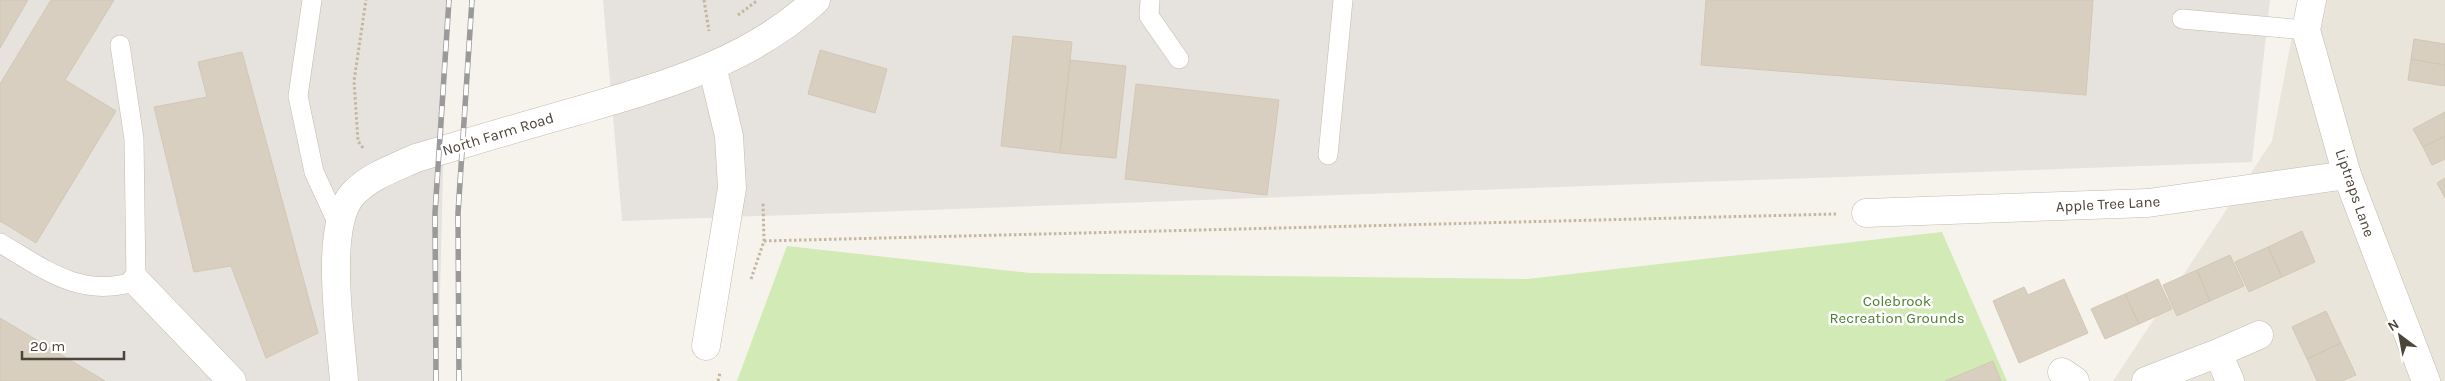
<svg xmlns="http://www.w3.org/2000/svg" width="2445" height="381" font-family="Karla,sans-serif">
<style>
.residential{fill:#eae5da}
.industrial{fill:#e6e2dd}
.green{fill:#d2eab5}
.building{fill:#d8cfc1;stroke:#d3c7b4}
.lines{fill:none;stroke-linecap:round;stroke-linejoin:round}
.service-casing{stroke:#c2bbae;stroke-width:20}
.minor-casing{stroke:#c2bbae;stroke-width:29}
.tertiary-casing{stroke:#c2bbae;stroke-width:29}
.path{stroke:#c4b79f;stroke-width:3;stroke-dasharray:2.5 2.5;stroke-linecap:butt}
.service{stroke:#fff;stroke-width:19}
.minor{stroke:#fff;stroke-width:28}
.tertiary{stroke:#fff;stroke-width:28}
.rail-casing{stroke:#9a9a9a;stroke-width:5.5}
.rail{stroke:#fff;stroke-width:4;stroke-dasharray:11;stroke-linecap:butt}
.labels{text-anchor:middle;dominant-baseline:central;stroke-width:5;stroke-linejoin:round;paint-order:stroke}
.street-label{font-size:15px;fill:#4b4439;stroke:#fff}
.park-label{font-size:15px;fill:#4a7f2a;stroke:#fff}
</style>
<rect width="100%" height="100%" fill="#f6f3ec"/>
<path class="residential" d="M 2299,0 L 2445,0 L 2445,381 L 2113,381 L 2272,141 Z"/>
<path class="industrial" d="M 0,0 L 447,0 L 438,381 L 0,381 Z
M 603,0 L 2270,0 L 2252,162 L 622,221 Z"/>
<path class="green" d="M 1942,232 L 2007,381 L 737,381 L 787,246 L 1030,273 L 1527,279 Z"/>
<path class="building" d="M 0,0 L 28,0 L 0,48 Z
M 51,0 L 114,0 L 65,80 L 116,111 L 36,243 L 0,221 L 0,84 Z
M 1706,0 L 2093,0 L 2086,95 L 1701,65 Z
M 1013,36 L 1072,42 L 1060,153 L 1001,146 Z
M 2414,39 L 2445,44 L 2445,65 L 2411,59 Z
M 820,50 L 887,69 L 875,113 L 808,94 Z
M 242,52 L 318,333 L 266,358 L 231,266 L 194,272 L 154,107 L 207,97 L 198,62 Z
M 2411,59 L 2445,65 L 2445,86 L 2408,80 Z
M 1070,60 L 1126,66 L 1116,158 L 1060,153 Z
M 1136,84 L 1279,100 L 1267,195 L 1125,179 Z
M 2445,112 L 2445,136 L 2423,147 L 2413,129 Z
M 2445,136 L 2445,159 L 2432,165 L 2423,147 Z
M 2445,178 L 2445,198 L 2437,183 Z
M 2302,231 L 2315,262 L 2282,277 L 2268,247 Z
M 2268,247 L 2282,277 L 2249,292 L 2235,262 Z
M 2230,255 L 2244,286 L 2210,301 L 2197,270 Z
M 2197,270 L 2210,301 L 2177,316 L 2163,285 Z
M 2064,279 L 2088,333 L 2019,363 L 1993,301 L 2024,287 L 2028,295 Z
M 2158,279 L 2172,309 L 2139,324 L 2125,294 Z
M 2125,294 L 2139,324 L 2105,339 L 2091,309 Z
M 2326,311 L 2341,343 L 2307,359 L 2292,327 Z
M 0,318 L 105,381 L 0,381 Z
M 2341,343 L 2356,375 L 2342,381 L 2317,381 L 2307,359 Z
M 1993,361 L 2001,381 L 1945,381 Z"/>
<g class="lines">
<g class="service-casing">
<path id="service" d="M 312,0 L 298,96 L 314,172 L 338,224
M 1150,0 L 1149,16 L 1179,59
M 2182,19 L 2306,30
M 1328,155 L 1343,0
M 0,243 C 46,270 81,299 136,281 L 134,139 L 120,45"/>
</g>
<g class="minor-casing">
<path id="minor" d="M 1866,213 L 2148,203 L 2347,175
M 136,281 L 232,381
M 706,346 L 732,188 L 729,136 L 712,66
M 2218,353 L 2259,335
M 2062,372 L 2075,381
M 2146,381 L 2218,353 L 2230,381"/>
</g>
<g class="tertiary-casing">
<path id="tertiary" d="M 2312,0 L 2306,30 L 2347,175 L 2426,381
M 344,381 C 341,337 323,226 353,194 C 370,176 394,168 416,158 C 470,142 523,126 577,111 C 662,86 750,62 816,0"/>
</g>
<path class="path" d="M 704,0 L 709,31
M 738,15 L 758,0
M 363,148 L 358,141 L 354,81 L 366,0
M 764,241 L 1836,214
M 751,279 L 764,241 L 763,203
M 718,381 L 720,373"/>
<use href="#service" class="service"/>
<use href="#minor" class="minor"/>
<use href="#tertiary" class="tertiary"/>
<g class="rail-casing">
<path id="rail" d="M 436,381 L 435,213 L 449,0
M 459,381 L 458,213 L 472,0"/>
</g>
<use href="#rail" class="rail"/>
</g>
<g class="labels">
<g class="street-label">
<text transform="translate(498 134) rotate(-17)">North Farm Road</text>
<text transform="translate(2355 193) rotate(71)">Liptraps Lane</text>
<text transform="translate(2108 204) rotate(-3)">Apple Tree Lane</text>
</g>
<g class="park-label">
<text x="1897" y="301">Colebrook<tspan x="1897" dy="17">Recreation Grounds</tspan></text>
</g>
</g>
<g transform="translate(2400 336) rotate(328)" stroke="#ffffff" stroke-width="4" paint-order="stroke">
<path d="M0-4L9 19L0 12L-9 19Z" fill="#4b4439"/>
<text y="-8" font-size="14" font-weight="bold" text-anchor="middle" fill="#4b4439">N</text>
</g>
<path d="M22 351v8h102v-8" fill="none" stroke="#4b4439" stroke-width="2.5"/>
<text x="30" y="351" font-size="15" fill="#4b4439" stroke="#ffffff" stroke-width="4" paint-order="stroke">20 m</text>
</svg>
